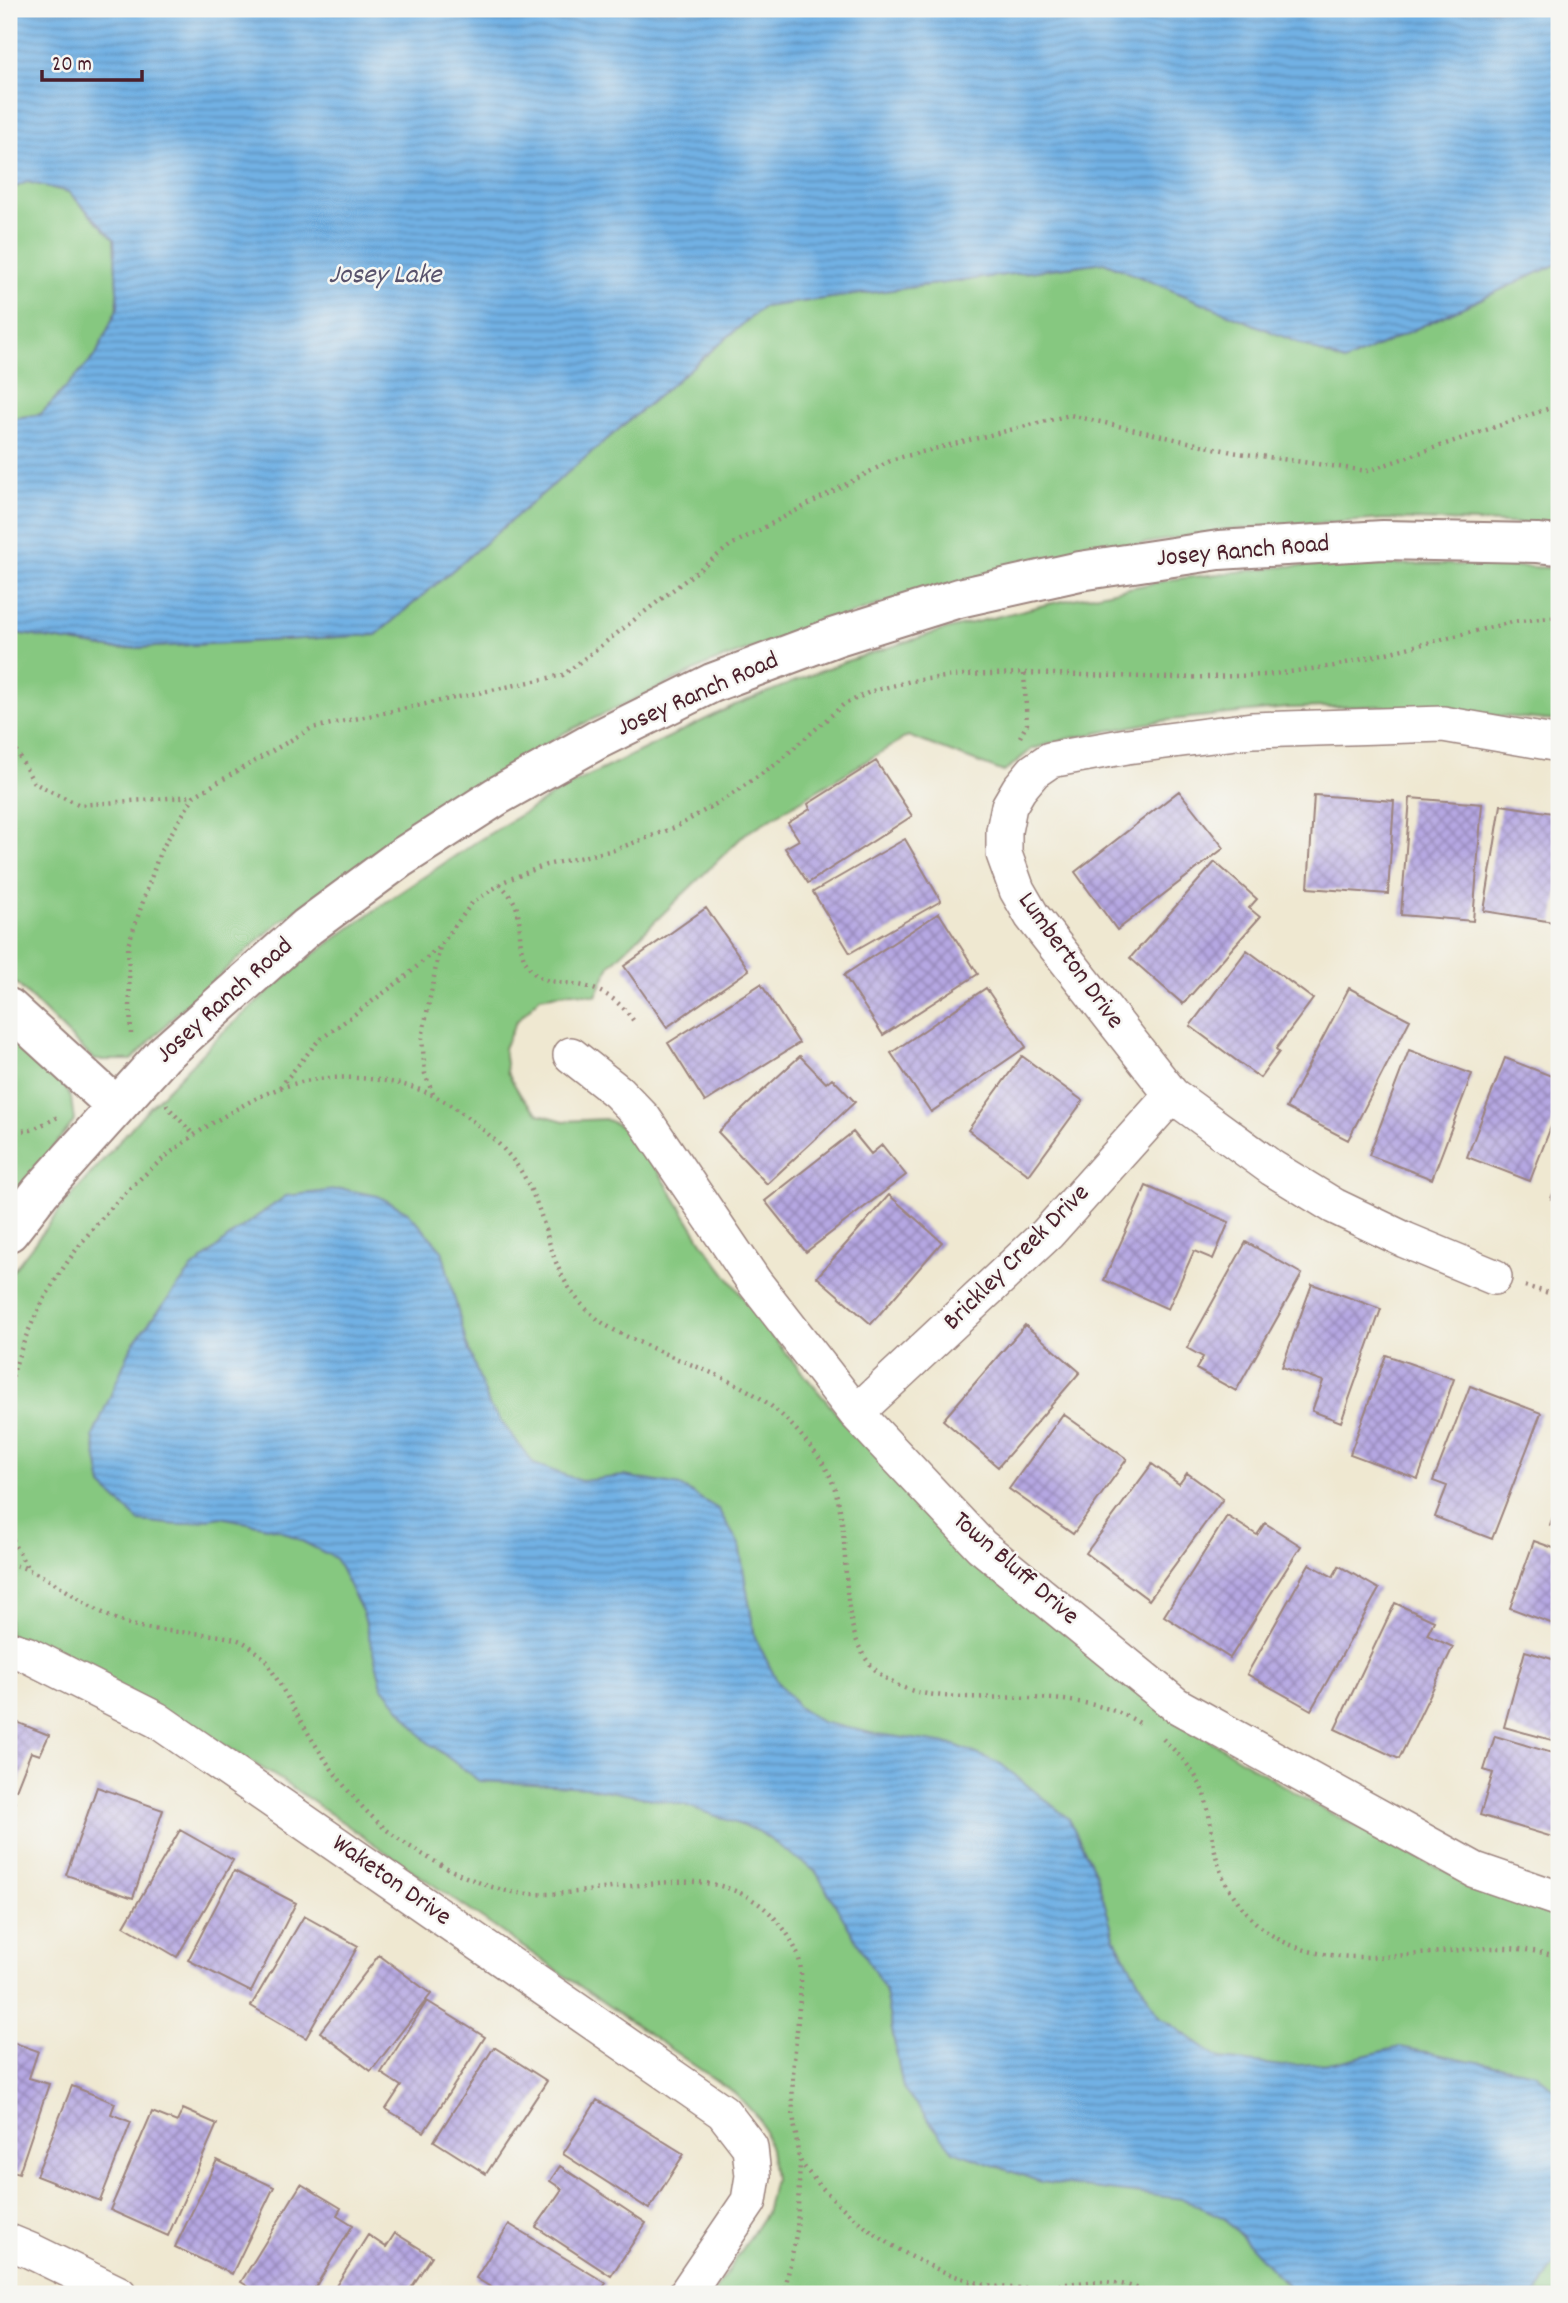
<svg xmlns="http://www.w3.org/2000/svg" width="1568" height="2303" font-family="Dekko,sans-serif">
<style>
.green{fill:#86c880;stroke:#687456;stroke-width:2}
.water{fill:url(#water-rules);stroke:#5e6888;stroke-width:2}
.building{fill:url(#building-cross-hatch)}
.lines{fill:none;stroke-linecap:round;stroke-linejoin:round}
.minor-casing{stroke:#9c847e;stroke-width:38}
.tertiary-casing{stroke:#9c847e;stroke-width:42}
.path{stroke:#9c847e;stroke-width:4.5;stroke-dasharray:2 5;stroke-linecap:butt}
.minor{stroke:#fff;stroke-width:35}
.tertiary{stroke:#fff;stroke-width:38}
.labels{text-anchor:middle;dominant-baseline:central;stroke-width:5;stroke-linejoin:round;paint-order:stroke}
.street-label{font-size:26px;fill:#4a1f2b;stroke:#f6f6f2}
.water-label{font-size:28px;font-style:italic;fill:#58526c;stroke:#f6f6f2}
</style>
<defs>
<pattern id="water-rules" width="6" height="5" patternUnits="userSpaceOnUse" patternTransform="scale(1.75)"><rect width="6" height="5" fill="#71b1e4"/><path d="M0 2.5h6" fill="none" stroke="#5f8fb9"/></pattern>
<pattern id="building-cross-hatch" width="8" height="8" patternUnits="userSpaceOnUse" patternTransform="scale(1.75)"><rect width="8" height="8" fill="#b5a7e2"/><path d="M0 0l8 8M0 8l8-8" fill="none" stroke="#9587b7"/></pattern>
</defs>
<rect width="100%" height="100%" fill="#f6f6f2"/>
<filter id="ink" filterUnits="userSpaceOnUse"><feTurbulence type="fractalNoise" baseFrequency=".0143" numOctaves="2"/><feDisplacementMap in="SourceGraphic" scale="14" xChannelSelector="R" yChannelSelector="G"/><feConvolveMatrix kernelMatrix="1 2 1 2 8 2 1 2 1" color-interpolation-filters="sRGB"/></filter>
<filter id="wash" filterUnits="userSpaceOnUse"><feTurbulence type="fractalNoise" baseFrequency=".00686" numOctaves="4" result="noise"/><feDisplacementMap in="SourceGraphic" scale="28" xChannelSelector="R" yChannelSelector="G"/><feGaussianBlur stdDeviation="1.57" result="paint"/><feColorMatrix in="noise" values="0 0 0 0 0 0 0 0 0 0 0 0 0 0 0 0 0 1.4 0 .05"/><feComposite in="paint" operator="in"/></filter>
<g filter="url(#wash)">
<rect width="100%" height="100%" fill="#efe8d1"/>
<path class="green" d="M 27,182 L 69,192 L 114,239 L 118,307 L 96,355 L 41,414 L 9,419 L 9,190 Z
M 1104,262 L 1344,362 L 1559,263 L 1559,528 L 1534,524 L 1386,519 L 1227,530 L 1036,561 L 881,604 L 711,663 L 566,732 L 415,824 L 277,924 L 176,1014 L 132,1060 L 94,1060 L 9,976 L 9,632 L 115,649 L 376,635 L 763,307 Z
M 1434,564 L 1559,568 L 1559,721 L 1378,706 L 1288,708 L 1160,721 L 1066,739 L 1032,749 L 1004,772 L 908,736 L 745,834 L 610,965 L 596,996 L 572,992 L 540,997 L 516,1022 L 504,1048 L 507,1072 L 521,1096 L 539,1114 L 564,1121 L 605,1119 L 625,1128 L 642,1145 L 704,1245 L 779,1345 L 843,1421 L 1208,1739 L 1313,1804 L 1422,1860 L 1521,1905 L 1559,1917 L 1559,2294 L 713,2294 L 766,2213 L 774,2179 L 770,2149 L 760,2120 L 737,2095 L 283,1781 L 208,1736 L 9,1635 L 9,1276 L 67,1201 L 145,1112 L 219,1036 L 300,964 L 386,902 L 476,842 L 568,786 L 733,706 L 844,662 L 940,631 L 1048,604 L 1174,579 L 1289,566 Z
M 9,1031 L 61,1080 L 71,1098 L 74,1121 L 9,1203 Z"/>
<path class="water" d="M 9,9 L 1559,9 L 1559,263 L 1344,362 L 1104,262 L 763,307 L 376,635 L 115,649 L 9,632 L 9,419 L 41,414 L 96,355 L 118,307 L 114,239 L 69,192 L 27,182 L 9,190 Z
M 343,1189 L 378,1196 L 408,1212 L 442,1250 L 466,1342 L 490,1407 L 534,1464 L 581,1481 L 624,1476 L 680,1486 L 718,1509 L 739,1544 L 755,1637 L 778,1683 L 798,1707 L 821,1722 L 871,1733 L 955,1745 L 1001,1764 L 1069,1819 L 1096,1873 L 1115,1939 L 1159,2016 L 1221,2059 L 1282,2066 L 1334,2063 L 1400,2047 L 1535,2073 L 1559,2093 L 1559,2258 L 1536,2294 L 1295,2294 L 1224,2218 L 1183,2199 L 1041,2182 L 953,2151 L 903,2088 L 884,1988 L 816,1872 L 758,1831 L 685,1805 L 587,1787 L 479,1781 L 425,1740 L 382,1686 L 363,1613 L 335,1558 L 280,1530 L 221,1517 L 179,1525 L 139,1521 L 102,1486 L 93,1436 L 133,1343 L 191,1270 L 235,1232 L 286,1196 Z"/>
<g id="blocks">
<path class="building" d="M 876,761 L 912,816 L 808,883 L 785,848 L 799,840 L 788,823 L 810,809 L 808,804 Z
M 1179,791 L 1224,848 L 1117,930 L 1075,872 Z
M 1314,795 L 1394,801 L 1388,894 L 1308,888 Z
M 1410,798 L 1482,804 L 1473,921 L 1401,915 Z
M 1501,805 L 1559,814 L 1559,886 L 1553,922 L 1484,911 Z
M 905,839 L 941,901 L 850,953 L 813,892 Z
M 1215,862 L 1257,899 L 1249,908 L 1260,917 L 1183,1004 L 1130,958 Z
M 706,908 L 749,970 L 667,1027 L 624,966 Z
M 939,913 L 978,974 L 883,1035 L 844,975 Z
M 1247,950 L 1313,999 L 1276,1049 L 1279,1052 L 1260,1078 L 1190,1026 Z
M 761,984 L 799,1043 L 705,1102 L 668,1043 Z
M 986,988 L 1026,1047 L 931,1112 L 891,1053 Z
M 1349,988 L 1410,1020 L 1348,1140 L 1286,1108 Z
M 1409,1050 L 1472,1074 L 1432,1179 L 1369,1155 Z
M 800,1056 L 826,1083 L 832,1078 L 855,1102 L 767,1184 L 718,1132 Z
M 1022,1056 L 1083,1101 L 1029,1175 L 968,1130 Z
M 1505,1058 L 1559,1079 L 1559,1106 L 1530,1181 L 1467,1157 Z
M 853,1132 L 871,1154 L 882,1145 L 906,1175 L 806,1252 L 765,1201 Z
M 1559,1177 L 1559,1202 L 1551,1199 Z
M 1146,1186 L 1229,1222 L 1213,1259 L 1194,1251 L 1168,1309 L 1104,1280 Z
M 889,1195 L 942,1242 L 871,1324 L 817,1277 Z
M 1246,1242 L 1302,1274 L 1236,1391 L 1196,1369 L 1203,1357 L 1187,1348 Z
M 1312,1284 L 1381,1309 L 1341,1422 L 1312,1411 L 1323,1381 L 1282,1367 Z
M 1025,1325 L 1080,1372 L 998,1467 L 943,1420 Z
M 1386,1355 L 1454,1379 L 1418,1479 L 1350,1454 Z
M 1470,1386 L 1541,1413 L 1492,1539 L 1435,1517 L 1447,1486 L 1433,1481 Z
M 1063,1414 L 1127,1459 L 1073,1534 L 1009,1489 Z
M 1152,1464 L 1179,1484 L 1187,1473 L 1223,1499 L 1149,1600 L 1086,1553 Z
M 1559,1500 L 1559,1528 L 1550,1525 Z
M 1227,1516 L 1257,1535 L 1265,1523 L 1301,1546 L 1230,1658 L 1164,1616 Z
M 1534,1541 L 1559,1550 L 1559,1626 L 1510,1608 Z
M 1309,1564 L 1333,1577 L 1339,1566 L 1379,1589 L 1311,1710 L 1247,1674 Z
M 1395,1603 L 1434,1621 L 1427,1635 L 1453,1647 L 1399,1759 L 1335,1729 Z
M 1525,1651 L 1559,1661 L 1559,1742 L 1504,1727 Z
M 9,1719 L 49,1735 L 40,1755 L 31,1752 L 16,1790 L 9,1787 Z
M 1495,1736 L 1559,1755 L 1559,1839 L 1480,1815 L 1493,1773 L 1484,1770 Z
M 97,1787 L 163,1810 L 133,1898 L 66,1875 Z
M 9,1801 L 15,1803 L 9,1819 Z
M 180,1830 L 233,1860 L 177,1957 L 124,1926 Z
M 9,1837 L 16,1840 L 9,1860 Z
M 234,1871 L 296,1903 L 251,1992 L 188,1960 Z
M 304,1916 L 358,1946 L 306,2038 L 251,2006 Z
M 379,1955 L 431,1994 L 371,2071 L 320,2032 Z
M 427,2001 L 485,2037 L 424,2132 L 386,2109 L 401,2086 L 381,2073 Z
M 9,2041 L 38,2051 L 29,2078 L 49,2084 L 19,2173 L 9,2170 Z
M 494,2047 L 547,2081 L 486,2174 L 434,2141 Z
M 72,2086 L 115,2103 L 111,2114 L 131,2122 L 100,2201 L 36,2176 Z
M 597,2100 L 684,2154 L 649,2209 L 563,2154 Z
M 183,2109 L 217,2124 L 168,2236 L 110,2210 L 152,2112 L 177,2122 Z
M 217,2160 L 274,2187 L 232,2274 L 175,2247 Z
M 560,2166 L 646,2223 L 611,2276 L 536,2227 L 562,2189 L 550,2181 Z
M 301,2184 L 341,2208 L 337,2215 L 353,2225 L 311,2294 L 261,2294 L 241,2282 Z
M 509,2224 L 606,2283 L 599,2294 L 502,2294 L 476,2278 Z
M 395,2233 L 432,2256 L 407,2294 L 331,2294 L 368,2235 L 386,2247 Z"/>
</g>
</g>
<g filter="url(#ink)">
<use href="#blocks" fill-opacity="0" stroke="#9c847e" stroke-width="2"/>
<g class="lines">
<g class="minor-casing">
<path id="minor" d="M 571,1055 L 618,1092 L 644,1119 L 755,1283 L 856,1413 L 981,1546 L 1176,1705 L 1475,1870 L 1559,1899
M 1494,1277 L 1405,1240 L 1334,1206 L 1272,1168 L 1172,1095 L 1032,916 L 1017,890 L 1004,854 L 1004,831 L 1009,806 L 1019,789 L 1034,771 L 1050,760 L 1127,746 L 1252,730 L 1443,724 L 1559,744
M 856,1413 L 1047,1234 L 1172,1095
M 9,1649 L 26,1654 L 157,1720 L 723,2112 L 750,2147 L 753,2176 L 749,2201 L 686,2294
M 9,2242 L 31,2251 L 119,2294"/>
</g>
<g class="tertiary-casing">
<path id="tertiary" d="M 9,1008 L 116,1106
M 9,1232 L 41,1191 L 163,1055 L 307,927 L 399,859 L 497,796 L 597,740 L 712,683 L 835,637 L 959,598 L 1080,571 L 1219,550 L 1383,540 L 1537,543 L 1559,545"/>
</g>
<path class="path" d="M 1020,737 L 1027,724 L 1024,673
M 9,738 L 34,783 L 80,805 L 194,796
M 500,884 C 506,891 513,898 516,906 C 524,928 514,953 533,972 C 543,983 560,982 573,984 C 601,988 620,1000 635,1023
M 131,1034 L 128,945 L 160,852 L 194,796 L 312,728 L 563,675 L 731,545 L 894,459 L 1070,415 L 1232,452 L 1367,471 L 1550,408 L 1559,407
M 280,1087 L 318,1041 L 404,978 L 440,946 L 472,903 L 505,881 L 546,865 L 614,850 L 676,827 L 728,797 L 776,764 L 843,705 L 872,691 L 911,681 L 962,675 L 1024,673 L 1176,678 L 1266,675 L 1334,666 L 1512,622 L 1559,617
M 433,1094 L 425,1074 L 422,1038 L 440,946
M 166,1105 L 194,1135
M 9,1132 L 31,1130 L 58,1117
M 1525,1286 L 1559,1296
M 9,1390 C 33,1279 130,1170 226,1115 C 250,1101 274,1088 301,1082 C 337,1073 396,1078 430,1094 C 444,1100 459,1111 471,1120 C 492,1136 514,1157 526,1180 C 554,1232 545,1274 595,1317 C 611,1331 633,1339 652,1348 C 689,1365 730,1377 763,1400 C 785,1415 804,1438 820,1459 C 865,1521 824,1629 880,1674 C 904,1694 935,1696 965,1697 C 1021,1699 1091,1692 1141,1724
M 9,1526 L 15,1546 L 27,1567
M 9,1564 C 51,1572 83,1608 123,1622 C 159,1635 199,1630 235,1639 C 247,1642 257,1652 266,1660 C 300,1719 334,1787 388,1831 C 406,1845 426,1857 447,1868 C 469,1879 494,1890 519,1893 C 552,1897 588,1890 621,1887 C 670,1882 712,1873 756,1902 C 776,1915 795,1940 800,1963 C 803,1981 799,2003 798,2021 C 794,2059 789,2097 796,2135 C 797,2142 797,2153 800,2160 C 809,2178 850,2216 867,2228 C 904,2256 953,2281 1000,2287 C 1052,2293 1100,2268 1150,2294
M 1163,1739 C 1175,1751 1188,1763 1197,1779 C 1214,1808 1209,1847 1223,1877 C 1226,1885 1232,1893 1237,1900 C 1293,1987 1412,1949 1496,1948 C 1517,1947 1538,1952 1559,1956
M 784,2294 L 797,2230 L 800,2161
M 935,2294 L 981,2283"/>
<use href="#minor" class="minor"/>
<use href="#tertiary" class="tertiary"/>
</g>
</g>
<g class="labels">
<g class="street-label">
<text transform="translate(1243 552) rotate(-5)">Josey Ranch Road</text>
<text transform="translate(698 695) rotate(-24)">Josey Ranch Road</text>
<text transform="translate(1070 961) rotate(54)">Lumberton Drive</text>
<text transform="translate(225 1001) rotate(-42)">Josey Ranch Road</text>
<text transform="translate(1017 1258) rotate(-45)">Brickley Creek Drive</text>
<text transform="translate(1015 1569) rotate(41)">Town Bluff Drive</text>
<text transform="translate(391 1881) rotate(35)">Waketon Drive</text>
</g>
<g class="water-label">
<text x="385" y="277">Josey Lake</text>
</g>
</g>
<rect width="1568" height="2303" fill="none" stroke="#f6f6f2" stroke-width="35"/>
<path d="M42 70v10h100v-10" fill="none" stroke="#4a1f2b" stroke-width="3.5"/>
<text x="52" y="70" font-size="21" fill="#4a1f2b" stroke="#f6f6f2" stroke-width="5" paint-order="stroke">20 m</text>
</svg>
